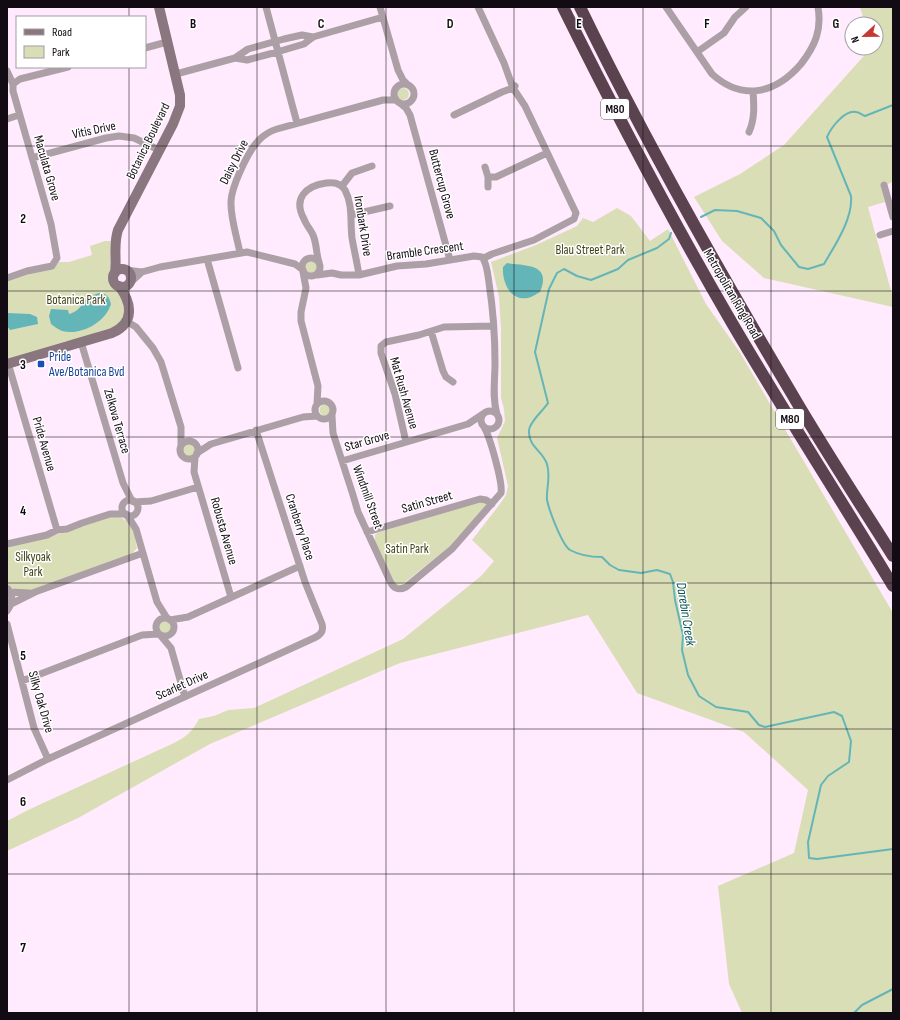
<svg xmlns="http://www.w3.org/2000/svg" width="900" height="1020" font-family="'Sofia Sans Condensed',sans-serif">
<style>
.green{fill:#dadeb7}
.water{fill:#64b5b8}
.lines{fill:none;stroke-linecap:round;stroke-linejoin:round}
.stream{stroke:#64b5b8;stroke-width:2}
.street{stroke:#ac9fa5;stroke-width:7}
.secondary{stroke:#89767f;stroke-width:10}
.highway{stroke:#5b424f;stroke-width:12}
.grid{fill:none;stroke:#130b13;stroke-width:1;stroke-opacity:0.55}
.transit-dot{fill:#1a4fb4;stroke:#fff;stroke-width:1.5}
.labels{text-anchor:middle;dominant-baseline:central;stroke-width:3;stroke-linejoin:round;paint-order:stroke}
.shield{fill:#fff;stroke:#5a545a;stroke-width:1}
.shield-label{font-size:12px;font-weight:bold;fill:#130b13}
.street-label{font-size:13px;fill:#130b13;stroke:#fff}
.park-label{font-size:13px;fill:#424416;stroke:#fff}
.transit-label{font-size:13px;fill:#164399;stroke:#fff;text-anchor:start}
.water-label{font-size:14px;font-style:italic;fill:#0d5558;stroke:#fff}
.grid-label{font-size:13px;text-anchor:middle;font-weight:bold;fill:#130b13;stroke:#fff;stroke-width:3;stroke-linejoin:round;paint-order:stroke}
</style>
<rect width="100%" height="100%" fill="#ffebfd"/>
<path class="green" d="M 860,7 L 893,7 L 893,180 L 891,183 L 881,186 L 885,202 L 868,207 L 893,298 L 893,307 L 764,278 L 722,241 L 694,197 L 740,174 L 784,145 L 871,48 L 876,48 L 876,24 L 865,24 Z
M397 94a6 6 0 1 1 12 0a6 6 0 1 1-12 0Z
M 617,208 L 631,216 L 650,241 L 668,229 L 706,304 L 739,351 L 893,613 L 893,1013 L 742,1013 L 729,984 L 718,886 L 794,853 L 808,790 L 744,732 L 637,693 L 588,615 L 400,663 L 210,744 L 78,818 L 7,851 L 7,821 L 28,810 L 174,743 C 187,736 192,732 199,719 L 214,716 L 228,710 L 254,708 L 403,639 L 481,576 L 494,561 L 472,540 L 500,504 L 506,495 L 508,486 L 497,438 L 505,421 L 504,409 L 501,398 L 501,329 L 499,297 L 491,262 L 536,245 L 577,226 L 583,218 L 593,222 Z
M 105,241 L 111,241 C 110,247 110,277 112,282 C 113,286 117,288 120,291 C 122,295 122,300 123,304 C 128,319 120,322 109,330 L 107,329 L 97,332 L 96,334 L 67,342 L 66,341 L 7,360 L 7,280 L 24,275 L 55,267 L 59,262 L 69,262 L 92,255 L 90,246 Z
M305 267a6 6 0 1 1 12 0a6 6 0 1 1-12 0Z
M319.5 410a5.5 5.5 0 1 1 11 0a5.5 5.5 0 1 1-11 0Z
M183 450a6 6 0 1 1 12 0a6 6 0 1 1-12 0Z
M 482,501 L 486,504 L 485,507 L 449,547 L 403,584 L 397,585 L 395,583 L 375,541 L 375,535 L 377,533 Z
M 114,516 C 133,519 134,531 137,548 L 132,554 L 32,590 L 15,590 L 7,585 L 7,547 L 32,540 L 48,538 L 58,534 L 68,532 L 83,525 Z
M159.5 627a5.5 5.5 0 1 1 11 0a5.5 5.5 0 1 1-11 0Z"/>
<path class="water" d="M 507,263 C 526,266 552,263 540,292 C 536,294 532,297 528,298 C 510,301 502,282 503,267 Z
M 99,293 C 107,293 109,297 111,304 C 106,322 81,336 62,331 C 57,329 54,326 51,324 L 49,316 L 51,309 L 68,310 L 69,314 C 76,312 79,309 83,303 L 82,302 L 93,295 Z
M 7,313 L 30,314 L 37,317 L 38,324 L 10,330 L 7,326 Z"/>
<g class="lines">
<path class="stream" d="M 701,217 L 715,210 L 737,211 L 761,218 L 774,231 L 781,245 L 799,267 L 808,269 L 824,264 C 835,245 853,219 851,196 L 827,137 C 831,128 844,110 856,112 C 859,112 862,115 865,116 L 893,105
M 671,233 L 669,239 L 657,248 L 628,260 L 618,269 L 591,280 L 577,276 L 564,269 L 557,273 L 549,289 L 535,352 L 548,403 C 543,411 530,421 529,430 C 528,447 542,450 547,464 C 551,478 546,488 547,500 C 549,510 562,545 570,550 C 579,555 592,557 602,557 L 610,565 L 619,570 L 641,573 L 657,570 L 670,574 L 673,582 L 675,600 L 683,635 L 682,650 L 688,675 L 699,696 L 716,707 L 748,712 L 759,725 L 765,727 L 834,712 L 842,716 L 851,741 L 849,762 L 828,776 L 821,785 L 808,842 L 809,858 L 817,859 L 893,849
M 854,1013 L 862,1005 L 893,989"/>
<path class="street" d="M 266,7 L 297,123
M 380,7 L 398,70 L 403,80 L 408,85
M 478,7 L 504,63 L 513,88 L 525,106 L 576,213 L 574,219 L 534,240 L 492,254 L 484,258
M 666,7 L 712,74 C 743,102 776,93 801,64 C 815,46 822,30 818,7
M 145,48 L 167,42
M 697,52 L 724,33 L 735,17 L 746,7
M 235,58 L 247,60 L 277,52 L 304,44 L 313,37 L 383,17
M 7,71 L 13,84
M 176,74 L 235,58 L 248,49 L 284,39 L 302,35 L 313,37
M394 94a10 10 0 1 1 20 0a10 10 0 1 1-20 0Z
M 400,103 L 406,108 L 410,115 L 450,260
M 454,115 L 502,92 L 513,88 L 515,86
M 7,119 L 19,115
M 749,132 C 755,119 754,105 753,91
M 32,158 L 106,138 L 119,136 L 134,138 L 159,150
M 485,167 L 488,177 L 488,187
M 488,177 L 496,177 L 547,153
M 884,185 L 893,217
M 342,186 L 352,173 L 372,166
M 351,215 L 390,206
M 880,235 L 893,231
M 240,253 C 237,237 231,220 231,204 C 230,189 248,151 259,140 C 264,135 270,131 277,129 L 383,100 L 396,100
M302 267a9 9 0 1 1 18 0a9 9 0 1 1-18 0Z
M 207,259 L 238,368
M 319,262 C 316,254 317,244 313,235 C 311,230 306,225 304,219 C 293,199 305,186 326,183 C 333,182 341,183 345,190 C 353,205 350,222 352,238 C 354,250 357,262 359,275
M 126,270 L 142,272 L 160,267 L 247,252 L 295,264 L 303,270
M 303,272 L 306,288 L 301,312 L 301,321 L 318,386 L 317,404
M 317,275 L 332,273 L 341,275 L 359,275 L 397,266 L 426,264 L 474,256 L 482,257 C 487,263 488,275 489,283 C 493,309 495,336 495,363 C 495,380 492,398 497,414
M 7,278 L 27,271 L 52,266 L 57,258 L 51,224 L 13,91 L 13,84 L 20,79 L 68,67
M 130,283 L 142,272
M 126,321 L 136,327 L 153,348 L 161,362 L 181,427 L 181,445
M 431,331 L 443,371 L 446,377 L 453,382
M 81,342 L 123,483 L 132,501
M 8,363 L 57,530
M315 410a9 9 0 1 1 18 0a9 9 0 1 1-18 0Z
M481 420a9 9 0 1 1 18 0a9 9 0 1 1-18 0Z
M 332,416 L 333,433 L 353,495 L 358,512 L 390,581 C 393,588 398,591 406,587 L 452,549 L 501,493 C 503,483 490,437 484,427
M180 450a9 9 0 1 1 18 0a9 9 0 1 1-18 0Z
M 406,442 L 395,394 L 381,353 L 381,346 L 386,342 L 419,335 L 444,327 L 493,326
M 197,453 L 211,444 L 303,417 L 317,416
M 195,457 L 194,472 L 231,597
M 342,461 L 468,424 L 483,414
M122 508a8 8 0 1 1 16 0a8 8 0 1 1-16 0Z
M 134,502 L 151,501 L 198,487
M 127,515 L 136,529 L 157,602 L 167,618
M 367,532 L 480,499 L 486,500 L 492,504
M 7,544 L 47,535 L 57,530 L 67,529 L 82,523 L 110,514 L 126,514
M 10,592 L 30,593
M 11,604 L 35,592 L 143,553
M 7,611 C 12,604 14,596 8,589
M156 627a9 9 0 1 1 18 0a9 9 0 1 1-18 0Z
M 170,620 L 188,617 L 300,566
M 7,624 L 34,728 L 48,759
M 161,636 L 171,648 L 185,697
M 22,681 L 142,635 L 158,634
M 7,780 L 48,759 L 314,638 C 320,635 324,632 322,624 L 305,582 L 256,430"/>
<path class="secondary" d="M113 278a9 9 0 1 1 18 0a9 9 0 1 1-18 0Z
M 115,273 C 117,259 113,245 118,230 L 173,124 L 180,106 L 180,95 L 159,7
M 7,364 L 112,333 C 135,323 132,303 119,286"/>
<path class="highway" d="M 563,7 C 616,114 672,220 732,323 C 784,412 840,498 893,586
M 580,7 C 644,139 717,268 792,394 C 824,449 859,502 893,556"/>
</g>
<path class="grid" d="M 129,7 L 129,17M 257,7 L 257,1013M 386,7 L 386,1013M 514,7 L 514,1013M 643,7 L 643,1013M 771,7 L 771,1013M 129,67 L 129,1013M 7,146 L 893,146M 7,291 L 893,291M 7,437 L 893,437M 7,583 L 893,583M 7,729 L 893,729M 7,874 L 893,874"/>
<rect class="transit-dot" x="37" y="360" width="8" height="8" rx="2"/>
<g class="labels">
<g class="shield">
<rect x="601" y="99" width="28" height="20" rx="3"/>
<rect x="776" y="409" width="28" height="20" rx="3"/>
</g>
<g class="shield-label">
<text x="615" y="109">M80</text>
<text x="790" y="419">M80</text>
</g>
<g class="street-label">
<text transform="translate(94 130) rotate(-12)">Vitis Drive</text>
<text transform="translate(148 141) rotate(-64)">Botanica Boulevard</text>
<text transform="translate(234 162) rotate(-63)">Daisy Drive</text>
<text transform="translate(47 168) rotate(74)">Maculata Grove</text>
<text transform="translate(442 184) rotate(75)">Buttercup Grove</text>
<text transform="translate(363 226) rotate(81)">Ironbark Drive</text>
<text transform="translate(425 251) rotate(-8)">Bramble Crescent</text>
<text transform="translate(732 294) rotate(60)">Metropolitan Ring Road</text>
<text transform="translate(404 393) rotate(74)">Mat Rush Avenue</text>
<text transform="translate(117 421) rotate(74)">Zelkova Terrace</text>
<text transform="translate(367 441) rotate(-16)">Star Grove</text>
<text transform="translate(44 444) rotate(74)">Pride Avenue</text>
<text transform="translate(368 497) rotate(70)">Windmill Street</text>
<text transform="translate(427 502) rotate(-16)">Satin Street</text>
<text transform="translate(300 527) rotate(72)">Cranberry Place</text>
<text transform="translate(224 531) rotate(74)">Robusta Avenue</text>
<text transform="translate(182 685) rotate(-24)">Scarlet Drive</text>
<text transform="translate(41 702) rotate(74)">Silky Oak Drive</text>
</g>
<g class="park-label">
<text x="590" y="250">Blau Street Park</text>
<text x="76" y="300">Botanica Park</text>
<text x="407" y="549">Satin Park</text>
<text x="33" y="557">Silkyoak<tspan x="33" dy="15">Park</tspan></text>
</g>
<g class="transit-label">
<text x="49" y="357">Pride<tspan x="49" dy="15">Ave/Botanica Bvd</tspan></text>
</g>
<g class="water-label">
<text transform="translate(686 614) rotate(81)">Darebin Creek</text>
</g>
</g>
<g class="grid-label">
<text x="193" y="28">B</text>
<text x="321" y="28">C</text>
<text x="450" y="28">D</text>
<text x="579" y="28">E</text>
<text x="707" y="28">F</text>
<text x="836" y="28">G</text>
<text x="23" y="223">2</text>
<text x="23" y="369">3</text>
<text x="23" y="515">4</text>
<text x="23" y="660">5</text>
<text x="23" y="806">6</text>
<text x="23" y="952">7</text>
</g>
<rect width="900" height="1020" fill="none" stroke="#130b13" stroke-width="16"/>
<rect x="16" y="16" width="130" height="52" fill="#ffffff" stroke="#a19da1"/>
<rect x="24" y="29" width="20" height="6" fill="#89767f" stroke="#a19da1"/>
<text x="52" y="36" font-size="12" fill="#130b13">Road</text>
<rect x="24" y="46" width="20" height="12" fill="#dadeb7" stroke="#a19da1"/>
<text x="52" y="56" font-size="12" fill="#130b13">Park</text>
<g transform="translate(864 36) rotate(248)"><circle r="19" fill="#ffffff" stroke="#a19da1"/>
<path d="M0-3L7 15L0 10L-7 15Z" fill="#c63835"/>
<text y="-6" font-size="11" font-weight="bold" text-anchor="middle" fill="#130b13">N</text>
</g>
</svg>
